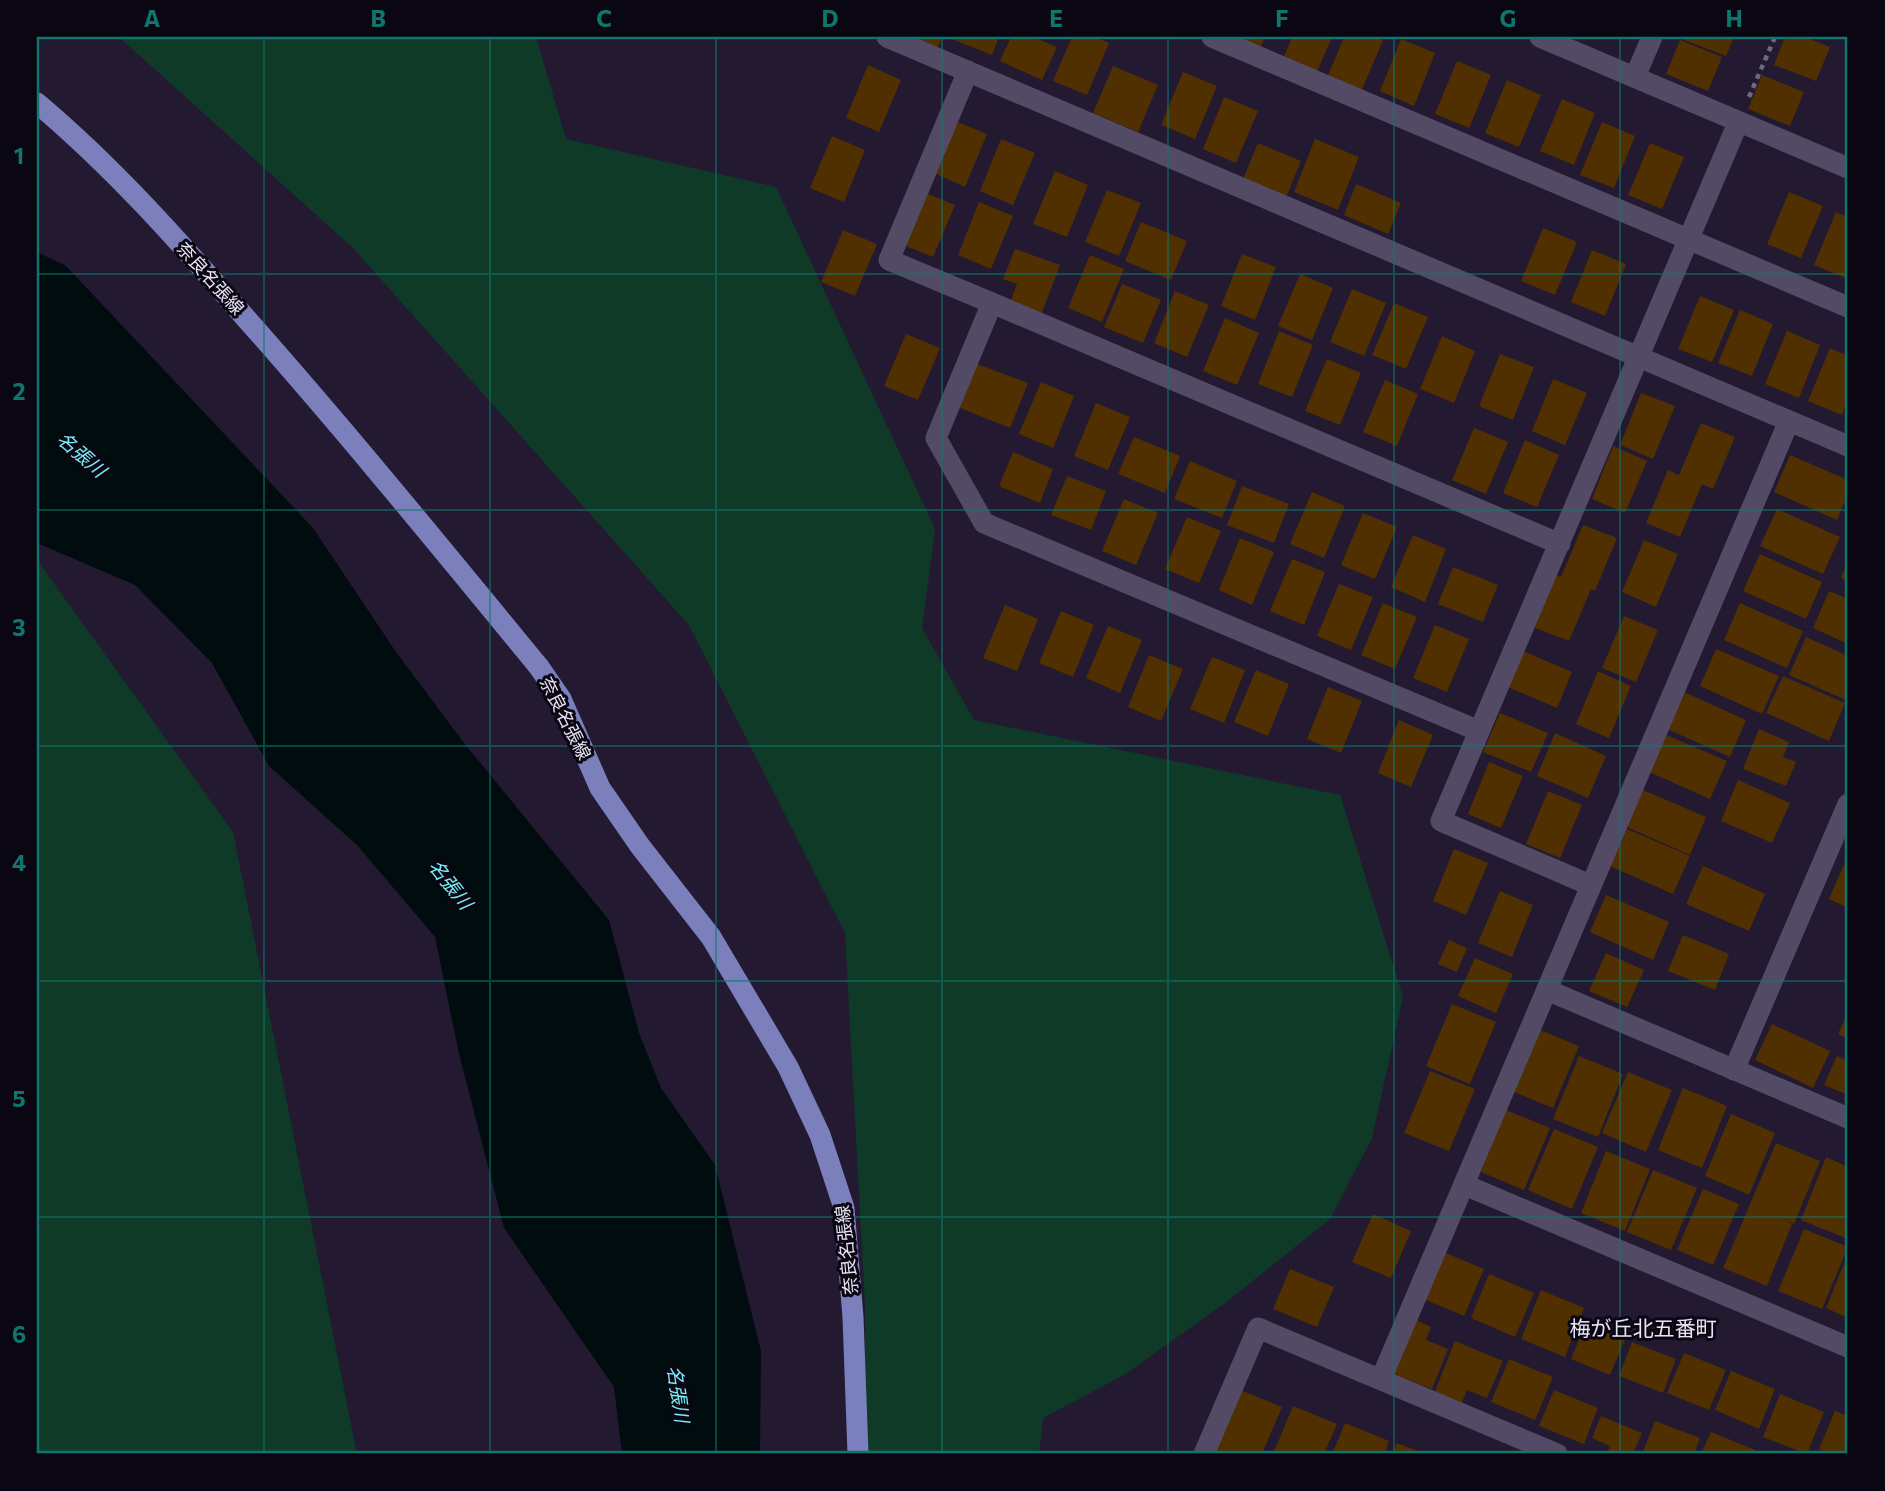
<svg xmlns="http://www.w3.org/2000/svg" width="1885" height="1491" font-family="Commissioner,'Noto Sans JP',sans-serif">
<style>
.green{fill:#0f3a28}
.water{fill:#000c0e}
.building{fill:#502f00}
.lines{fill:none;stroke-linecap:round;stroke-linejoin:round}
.path{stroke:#70697e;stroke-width:4.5;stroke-dasharray:5 5;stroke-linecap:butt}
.street{stroke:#534b66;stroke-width:21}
.primary{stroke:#7b80bc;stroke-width:21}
.grid{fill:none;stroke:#0f766e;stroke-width:2;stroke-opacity:0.55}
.labels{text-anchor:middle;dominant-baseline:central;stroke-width:6;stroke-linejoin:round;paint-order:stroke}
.street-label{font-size:18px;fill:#e9e4f5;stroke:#0b0712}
.water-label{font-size:19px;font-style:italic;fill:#7bedf7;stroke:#0b0712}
.quarter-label{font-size:21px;fill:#e9e4f5;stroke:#0b0712}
.neatline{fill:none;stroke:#0f766e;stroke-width:2.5}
.grid-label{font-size:23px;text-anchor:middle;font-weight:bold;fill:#0f766e}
</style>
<rect width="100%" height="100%" fill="#231a32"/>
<path class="green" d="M 119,37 L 536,37 L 566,139 L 776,187 L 935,529 L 922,628 L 974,720 L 1340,795 L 1403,997 L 1372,1138 L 1330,1219 L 1225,1303 L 1124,1375 L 1043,1418 L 1039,1454 L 865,1454 L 865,1305 L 845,933 L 689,625 L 354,249 Z
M 37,560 L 233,832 L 357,1454 L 37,1454 Z"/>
<path class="water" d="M 37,252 L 66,266 L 313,528 L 396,652 L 464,743 L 609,920 L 639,1033 L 661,1088 L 715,1165 L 761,1351 L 760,1454 L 622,1454 L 614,1387 L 504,1228 L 459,1054 L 435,937 L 358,846 L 269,766 L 212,663 L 135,585 L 37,543 Z"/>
<path class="building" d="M 908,37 L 943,37 L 937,49 Z
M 953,37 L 999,37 L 992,55 L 952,39 Z
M 1011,37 L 1033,37 L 1057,47 L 1042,80 L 1000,61 Z
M 1072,37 L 1095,37 L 1109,43 L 1087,95 L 1053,81 Z
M 1236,37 L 1265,37 L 1261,47 Z
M 1292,37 L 1332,37 L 1316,74 L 1283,60 Z
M 1344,37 L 1375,37 L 1383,40 L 1361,92 L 1327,78 Z
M 1685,37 L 1734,37 L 1726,56 L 1684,40 Z
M 1785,37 L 1805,37 L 1830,47 L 1816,81 L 1774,65 Z
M 1401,39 L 1435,53 L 1414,106 L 1380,91 Z
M 1680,40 L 1722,57 L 1708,91 L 1666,74 Z
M 1457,61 L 1491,75 L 1469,128 L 1435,114 Z
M 868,65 L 901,80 L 879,132 L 846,118 Z
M 1113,66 L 1158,85 L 1138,132 L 1093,113 Z
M 1183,72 L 1217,86 L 1195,139 L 1161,125 Z
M 1762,75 L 1804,92 L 1790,126 L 1748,109 Z
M 1507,80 L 1541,95 L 1519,147 L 1485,133 Z
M 1224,97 L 1258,111 L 1236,163 L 1203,149 Z
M 1562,99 L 1595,113 L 1574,165 L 1540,151 Z
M 953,120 L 987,134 L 965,187 L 932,172 Z
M 1602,122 L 1635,136 L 1614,188 L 1580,175 Z
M 832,136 L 865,150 L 844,202 L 810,188 Z
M 1001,139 L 1035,153 L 1013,205 L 980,191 Z
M 1315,139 L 1359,157 L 1338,210 L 1294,192 Z
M 1258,143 L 1301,161 L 1284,202 L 1241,184 Z
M 1650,143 L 1684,157 L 1662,209 L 1628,195 Z
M 1055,171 L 1088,185 L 1067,237 L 1033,224 Z
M 1356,184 L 1401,203 L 1388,234 L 1344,215 Z
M 1107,190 L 1141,203 L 1119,256 L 1085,242 Z
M 921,191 L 955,205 L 933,257 L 899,243 Z
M 1789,192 L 1823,206 L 1801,258 L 1767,244 Z
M 979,202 L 1013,216 L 991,269 L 958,255 Z
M 1836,212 L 1848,217 L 1848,279 L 1814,265 Z
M 1141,222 L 1187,241 L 1171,280 L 1125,261 Z
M 1543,228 L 1577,242 L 1555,295 L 1521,281 Z
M 843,230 L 877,244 L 855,296 L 821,282 Z
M 1015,249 L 1060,265 L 1041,315 L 1010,303 L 1017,284 L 1003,279 Z
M 1592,250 L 1626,264 L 1605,316 L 1571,302 Z
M 1242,254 L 1276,267 L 1255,320 L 1221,306 Z
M 1090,255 L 1124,269 L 1102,322 L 1068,308 Z
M 1300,274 L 1333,288 L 1312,340 L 1278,326 Z
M 1122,284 L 1161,300 L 1143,343 L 1104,327 Z
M 1352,289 L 1386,303 L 1364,356 L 1330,342 Z
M 1175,291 L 1209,305 L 1187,357 L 1154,343 Z
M 1700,296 L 1734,310 L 1712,362 L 1678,349 Z
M 1394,303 L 1428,317 L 1406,369 L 1372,355 Z
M 1740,310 L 1773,324 L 1752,376 L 1718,363 Z
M 1225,318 L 1259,333 L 1237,385 L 1203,371 Z
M 1279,331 L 1313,345 L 1292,397 L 1258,384 Z
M 1787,331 L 1820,345 L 1799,398 L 1765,384 Z
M 906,334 L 940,348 L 918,400 L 884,386 Z
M 1442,336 L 1475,351 L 1454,403 L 1420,389 Z
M 1830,348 L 1848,356 L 1848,399 L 1842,415 L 1808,401 Z
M 1500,354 L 1534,367 L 1513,420 L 1479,406 Z
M 1327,359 L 1361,373 L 1340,425 L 1305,411 Z
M 977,364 L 1028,383 L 1010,428 L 960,408 Z
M 1553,379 L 1587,393 L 1565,445 L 1532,431 Z
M 1385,380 L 1418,394 L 1397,446 L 1363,432 Z
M 1041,382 L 1074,396 L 1053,448 L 1019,434 Z
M 1641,393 L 1675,406 L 1653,459 L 1620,445 Z
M 1096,403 L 1130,417 L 1108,470 L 1074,456 Z
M 1701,423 L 1735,437 L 1713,489 L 1702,484 L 1680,537 L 1646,523 L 1668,470 L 1679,475 Z
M 1474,428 L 1508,442 L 1486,494 L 1452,480 Z
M 1134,437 L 1180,456 L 1165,493 L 1118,474 Z
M 1525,440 L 1559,455 L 1537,507 L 1503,493 Z
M 1613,446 L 1647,461 L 1625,513 L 1592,499 Z
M 1013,452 L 1053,469 L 1040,503 L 999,486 Z
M 1790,455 L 1848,480 L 1848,494 L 1837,520 L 1774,492 Z
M 1190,461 L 1237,481 L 1222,518 L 1174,499 Z
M 1067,476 L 1106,491 L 1091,530 L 1051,515 Z
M 1242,486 L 1289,504 L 1274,543 L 1227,525 Z
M 1312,492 L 1345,506 L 1324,558 L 1290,544 Z
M 1124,499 L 1158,513 L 1136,565 L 1102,551 Z
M 1777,509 L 1840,537 L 1823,574 L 1760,546 Z
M 1363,513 L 1397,527 L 1375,579 L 1341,565 Z
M 1187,517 L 1221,531 L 1199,583 L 1165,569 Z
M 1583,525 L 1617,538 L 1595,591 L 1591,589 L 1569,641 L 1535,628 L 1556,575 L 1561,577 Z
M 1413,535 L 1446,549 L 1425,602 L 1391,587 Z
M 1240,538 L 1274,552 L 1252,605 L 1219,590 Z
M 1644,540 L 1678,554 L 1656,607 L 1622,592 Z
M 1760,554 L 1822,582 L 1806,619 L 1743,591 Z
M 1292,559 L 1325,572 L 1304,625 L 1270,611 Z
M 1848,561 L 1848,581 L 1841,578 Z
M 1453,567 L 1498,585 L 1483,622 L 1438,604 Z
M 1339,584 L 1373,597 L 1351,650 L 1317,636 Z
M 1829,591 L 1848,599 L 1848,644 L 1813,628 Z
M 1383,603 L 1417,617 L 1395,669 L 1361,655 Z
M 1740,603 L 1803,631 L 1787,668 L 1724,640 Z
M 1005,605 L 1038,619 L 1017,671 L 983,658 Z
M 1061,611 L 1094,625 L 1073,677 L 1039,663 Z
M 1624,616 L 1658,630 L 1636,682 L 1602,668 Z
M 1435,625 L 1469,639 L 1447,692 L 1413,678 Z
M 1108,626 L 1142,640 L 1120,693 L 1086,678 Z
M 1806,637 L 1848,656 L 1848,701 L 1789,675 Z
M 1716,649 L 1779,676 L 1762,714 L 1700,686 Z
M 1523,651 L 1572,672 L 1557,708 L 1508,687 Z
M 1149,655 L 1183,669 L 1161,721 L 1128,707 Z
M 1212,657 L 1245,670 L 1224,723 L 1190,709 Z
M 1256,670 L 1289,684 L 1268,736 L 1234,722 Z
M 1598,671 L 1631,686 L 1609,738 L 1576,724 Z
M 1783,676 L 1845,703 L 1829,741 L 1766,713 Z
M 1328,687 L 1362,701 L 1341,753 L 1307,739 Z
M 1684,692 L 1746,720 L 1730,757 L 1667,729 Z
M 1500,713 L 1548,733 L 1531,772 L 1483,752 Z
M 1399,720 L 1433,735 L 1411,787 L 1378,773 Z
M 1759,729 L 1789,742 L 1783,757 L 1796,762 L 1786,786 L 1743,769 Z
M 1555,733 L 1606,756 L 1588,798 L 1537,776 Z
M 1664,734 L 1727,761 L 1710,799 L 1647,771 Z
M 1489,762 L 1523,776 L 1501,828 L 1468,814 Z
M 1738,780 L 1790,803 L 1772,843 L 1721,821 Z
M 1643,790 L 1706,817 L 1690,855 L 1627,827 Z
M 1548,791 L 1582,805 L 1560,858 L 1526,844 Z
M 1627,829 L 1690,856 L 1673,894 L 1610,866 Z
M 1454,849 L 1488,863 L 1466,915 L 1433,901 Z
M 1845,862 L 1848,863 L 1848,908 L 1829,899 Z
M 1703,866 L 1765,894 L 1749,931 L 1686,904 Z
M 1500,891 L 1533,905 L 1512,957 L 1478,943 Z
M 1606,895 L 1669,922 L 1653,960 L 1590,932 Z
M 1683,935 L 1729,954 L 1715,990 L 1668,971 Z
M 1449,940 L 1467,948 L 1457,972 L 1438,964 Z
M 1606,953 L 1644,970 L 1627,1007 L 1589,991 Z
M 1475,958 L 1513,974 L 1496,1013 L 1458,996 Z
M 1452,1004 L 1496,1022 L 1470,1084 L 1426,1066 Z
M 1848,1012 L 1848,1039 L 1838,1034 Z
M 1772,1024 L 1830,1051 L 1813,1088 L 1755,1060 Z
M 1535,1028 L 1579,1046 L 1553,1108 L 1509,1090 Z
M 1579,1056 L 1623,1074 L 1598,1137 L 1553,1119 Z
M 1837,1056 L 1848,1061 L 1848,1095 L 1824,1085 Z
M 1430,1071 L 1475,1089 L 1449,1151 L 1404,1133 Z
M 1628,1072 L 1672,1090 L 1646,1152 L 1602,1133 Z
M 1683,1088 L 1727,1106 L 1702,1168 L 1658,1150 Z
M 1506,1110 L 1550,1128 L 1524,1190 L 1481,1172 Z
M 1731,1114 L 1775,1133 L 1749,1195 L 1705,1176 Z
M 1554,1129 L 1598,1147 L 1572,1209 L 1528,1190 Z
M 1776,1143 L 1820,1161 L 1794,1224 L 1784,1219 L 1792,1224 L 1767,1286 L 1723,1268 Z
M 1606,1151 L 1650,1169 L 1625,1231 L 1581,1213 Z
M 1826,1157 L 1848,1167 L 1848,1229 L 1845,1238 L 1801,1220 Z
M 1653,1170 L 1697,1188 L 1671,1250 L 1627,1232 Z
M 1703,1189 L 1739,1204 L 1713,1265 L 1677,1250 Z
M 1373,1214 L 1411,1231 L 1391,1278 L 1352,1262 Z
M 1804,1229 L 1848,1247 L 1822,1309 L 1778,1291 Z
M 1441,1251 L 1484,1269 L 1464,1316 L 1421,1298 Z
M 1848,1254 L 1848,1318 L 1826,1308 Z
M 1290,1269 L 1334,1287 L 1317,1327 L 1273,1309 Z
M 1489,1274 L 1534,1293 L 1515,1337 L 1471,1318 Z
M 1541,1290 L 1584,1308 L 1565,1357 L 1521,1339 Z
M 1409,1317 L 1431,1327 L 1426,1340 L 1448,1349 L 1432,1389 L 1386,1371 Z
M 1587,1321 L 1626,1337 L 1610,1375 L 1571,1359 Z
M 1455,1341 L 1503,1361 L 1487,1398 L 1467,1390 L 1460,1407 L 1433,1396 Z
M 1632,1342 L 1676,1359 L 1663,1393 L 1619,1376 Z
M 1684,1353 L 1726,1370 L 1709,1410 L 1667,1393 Z
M 1509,1359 L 1553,1377 L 1535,1420 L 1491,1402 Z
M 1731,1371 L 1775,1389 L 1759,1429 L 1715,1410 Z
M 1238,1389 L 1282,1407 L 1262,1454 L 1221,1454 L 1212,1451 Z
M 1554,1390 L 1598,1408 L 1584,1444 L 1539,1426 Z
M 1780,1394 L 1824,1412 L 1807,1454 L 1763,1437 Z
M 1293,1406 L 1337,1424 L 1324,1454 L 1273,1454 Z
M 1835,1411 L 1848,1416 L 1848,1454 L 1831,1454 L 1819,1449 Z
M 1601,1416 L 1642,1433 L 1633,1454 L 1607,1454 L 1610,1446 L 1592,1438 Z
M 1655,1421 L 1700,1438 L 1694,1454 L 1642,1454 Z
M 1345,1423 L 1389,1441 L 1384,1454 L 1332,1454 Z
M 1711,1432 L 1755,1450 L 1753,1454 L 1701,1454 Z
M 1397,1443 L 1425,1454 L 1392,1454 Z"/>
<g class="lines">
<path class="path" d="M 1749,97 L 1775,37"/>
<path class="street" d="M 887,37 L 1848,446
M 1212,37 L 1848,307
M 1540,37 L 1848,168
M 968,71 L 889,260 L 992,303 L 936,438 L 984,523 L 1479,731
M 1635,77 L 1652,37
M 992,303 L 1560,544
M 1590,885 L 1441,821 L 1738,123
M 1547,990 L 1848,1118
M 1734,1070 L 1848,804
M 1465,1185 L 1848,1347
M 1381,1379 L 1789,421
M 1204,1454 L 1258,1328 L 1557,1454"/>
<path class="primary" d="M 37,103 C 113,167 178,240 243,315 C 345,430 442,549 539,667 L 561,699 L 600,788 L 640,846 L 711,937 L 788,1067 L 820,1135 L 844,1208 L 853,1317 L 858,1454"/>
</g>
<path class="grid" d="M 264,37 L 264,1454M 490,37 L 490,1454M 716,37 L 716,1454M 942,37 L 942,1454M 1168,37 L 1168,1454M 1394,37 L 1394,1454M 1620,37 L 1620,1454M 37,274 L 1848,274M 37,510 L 1848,510M 37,746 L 1848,746M 37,981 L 1848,981M 37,1217 L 1848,1217"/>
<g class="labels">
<g class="street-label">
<text transform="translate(211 278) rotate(48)">奈良名張線</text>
<text transform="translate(566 718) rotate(63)">奈良名張線</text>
<text transform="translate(846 1250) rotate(-96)">奈良名張線</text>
</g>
<g class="water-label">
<text transform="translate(82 454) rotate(41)">名張川</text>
<text transform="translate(451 884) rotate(52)">名張川</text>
<text transform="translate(679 1394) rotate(82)">名張川</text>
</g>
<g class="quarter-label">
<text x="1643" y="1327">梅が丘北五番町</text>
</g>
</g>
<rect width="1885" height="1491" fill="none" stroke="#0b0712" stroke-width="77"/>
<rect x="38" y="38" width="1808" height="1414" class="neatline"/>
<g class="grid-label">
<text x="152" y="27">A</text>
<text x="378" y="27">B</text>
<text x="604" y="27">C</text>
<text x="830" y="27">D</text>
<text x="1056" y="27">E</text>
<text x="1282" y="27">F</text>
<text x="1508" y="27">G</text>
<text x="1734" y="27">H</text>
<text x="19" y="164">1</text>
<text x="19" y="400">2</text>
<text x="19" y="636">3</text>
<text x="19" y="871">4</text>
<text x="19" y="1107">5</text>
<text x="19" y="1343">6</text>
</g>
</svg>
